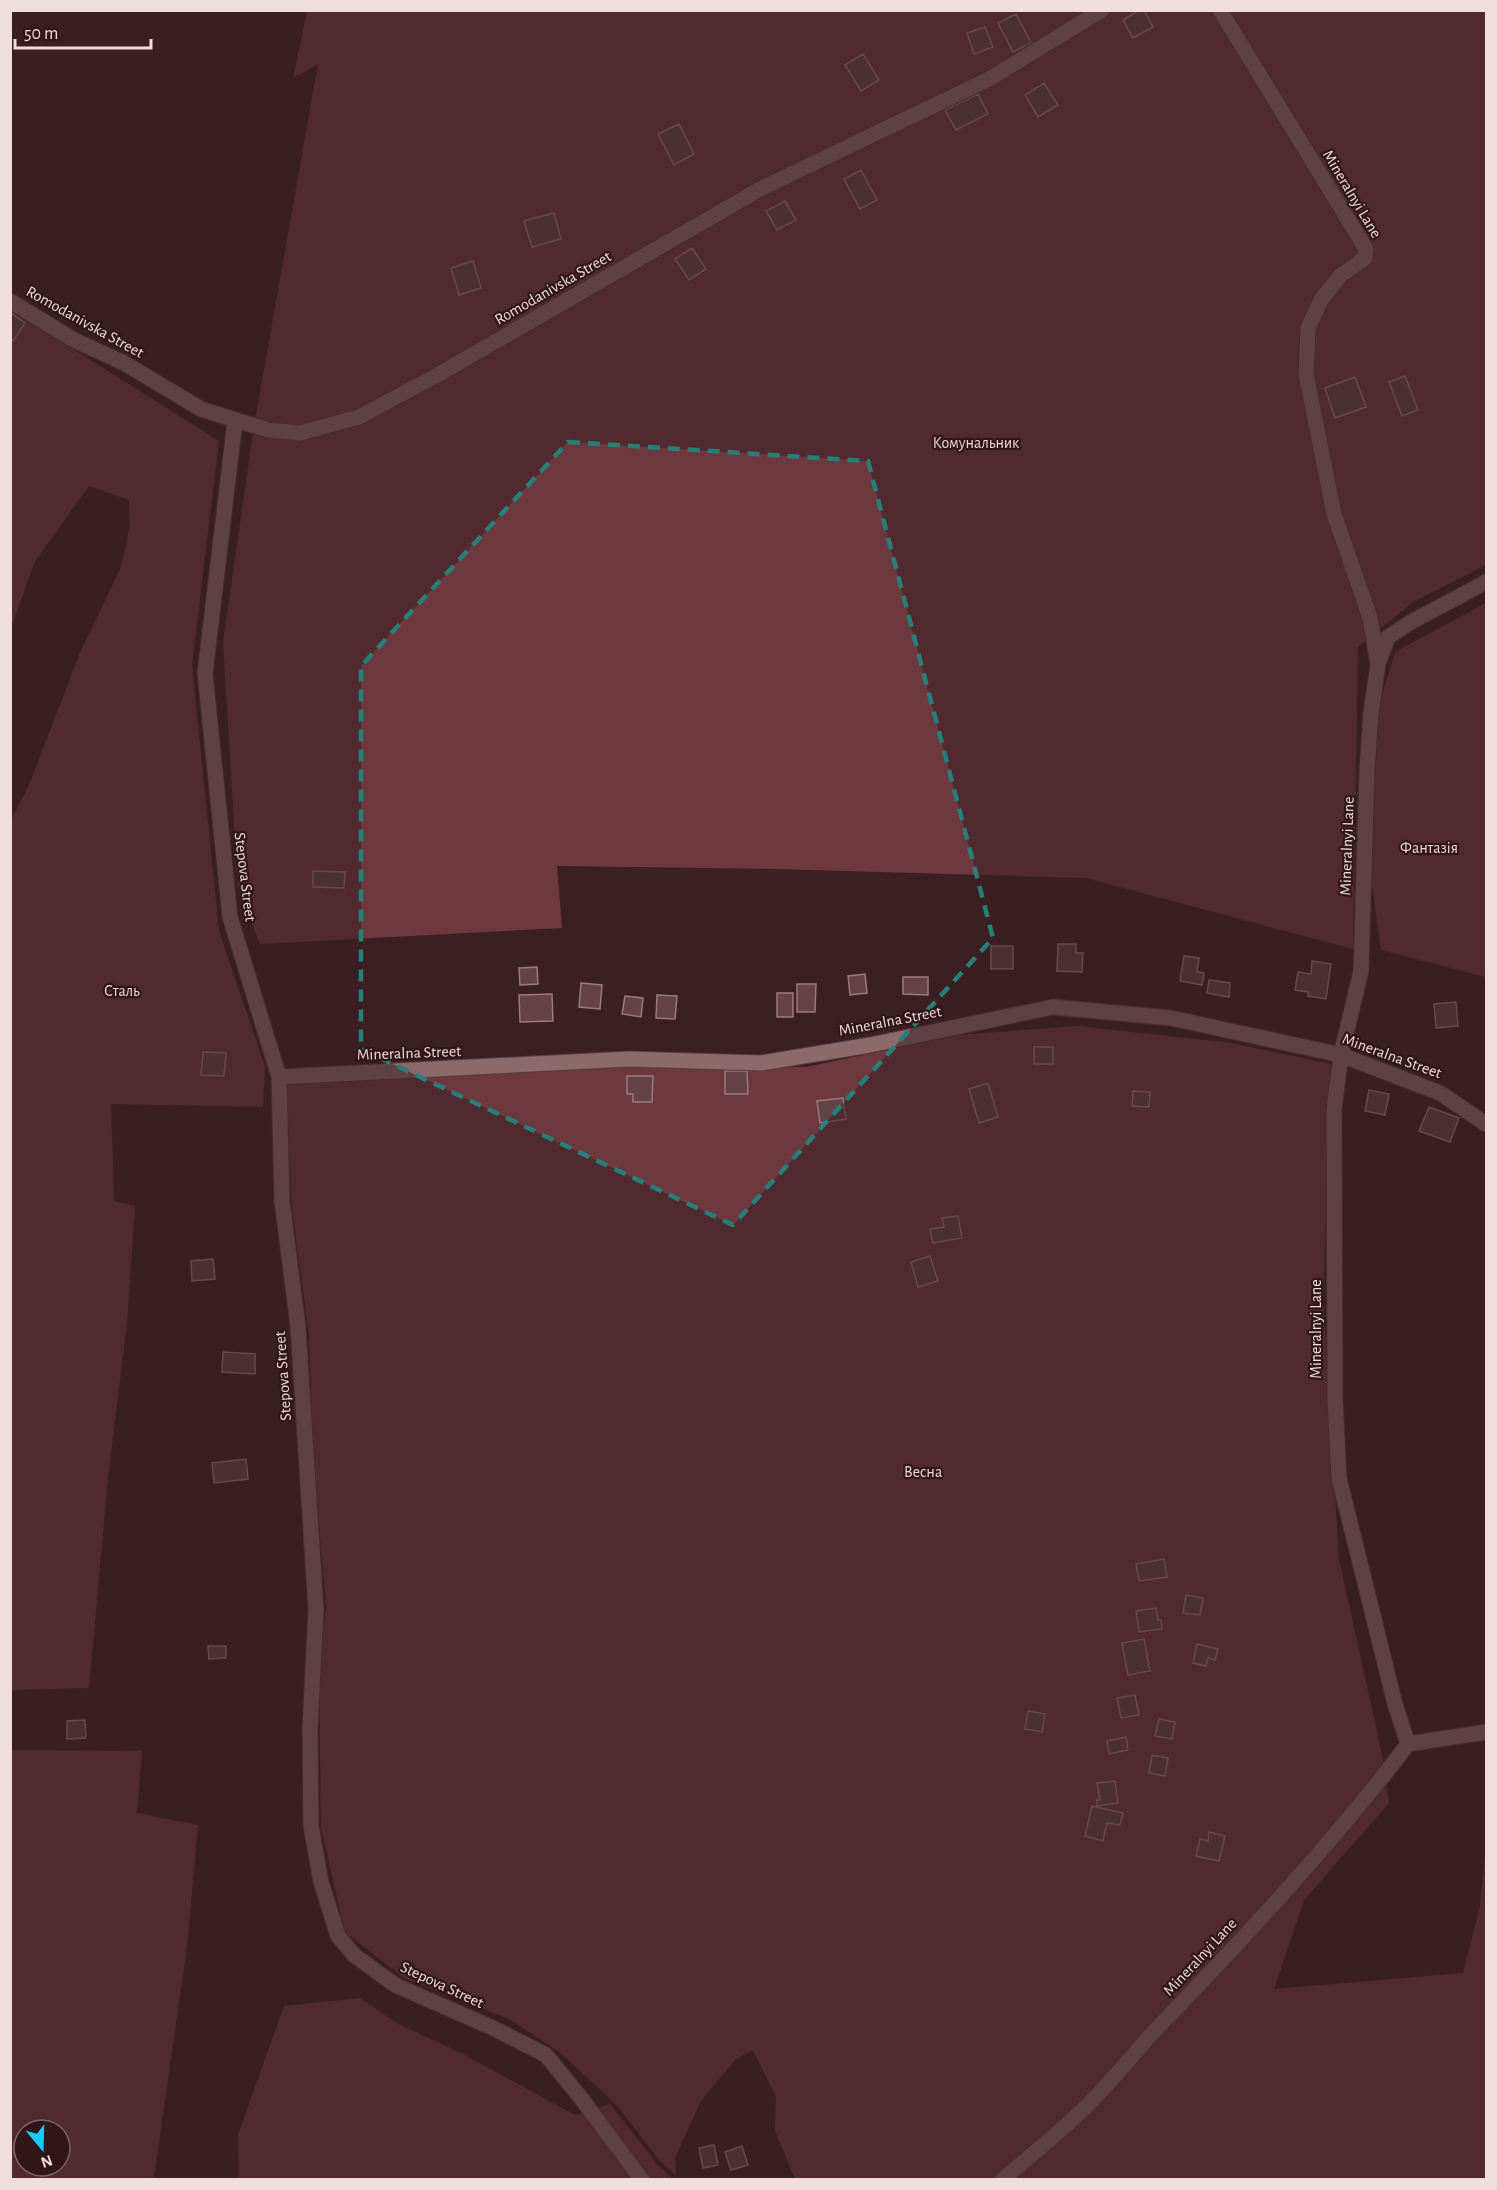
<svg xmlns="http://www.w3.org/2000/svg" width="1497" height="2190" font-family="'Alegreya Sans',sans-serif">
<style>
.green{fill:#6d393e;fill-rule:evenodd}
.building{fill:#634345;stroke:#9d7a7c;stroke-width:1.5}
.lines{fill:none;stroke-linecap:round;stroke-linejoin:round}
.minor-casing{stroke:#533b3e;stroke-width:17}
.minor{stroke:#8c6a6c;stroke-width:15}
.marked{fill:none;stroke:#268079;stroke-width:4.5;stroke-dasharray:12 8;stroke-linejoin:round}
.labels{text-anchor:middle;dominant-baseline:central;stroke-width:4.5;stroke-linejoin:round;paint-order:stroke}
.street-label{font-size:16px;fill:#f1ddde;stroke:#311618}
.park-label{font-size:16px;fill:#efd6d7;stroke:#311618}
</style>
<rect width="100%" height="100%" fill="#3b1f22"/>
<path class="green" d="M 307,11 L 1486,11 L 1486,565 L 1413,602 L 1358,647 L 1353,949 L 1086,878 L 774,869 L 557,866 L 562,928 L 260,944 L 238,888 L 223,642 L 254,426 L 318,64 L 293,78 Z
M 11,310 L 219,441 L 192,665 L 219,931 L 265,1067 L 263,1107 L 111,1104 L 114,1201 L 135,1206 L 127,1323 L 108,1478 L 89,1688 L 11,1690 L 10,822 L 29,785 L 80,653 L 121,567 L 130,526 L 129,500 L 89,486 L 35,561 L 11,627 Z
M 1486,603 L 1486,977 L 1381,950 L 1370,871 L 1379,706 L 1395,652 Z
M 1077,1026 L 1232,1043 L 1331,1064 L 1323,1300 L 1339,1559 L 1381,1750 L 1389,1803 L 1304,1900 L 1274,1989 L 1463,1973 L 1480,1906 L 1486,1846 L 1486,2179 L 795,2179 L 775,2131 L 776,2097 L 753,2050 L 736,2059 L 701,2101 L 675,2158 L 676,2176 L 660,2161 L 615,2103 L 558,2051 L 509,2019 L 404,1978 L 345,1932 L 321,1828 L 319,1670 L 326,1608 L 313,1448 L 309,1334 L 292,1208 L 286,1084 L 602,1065 L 806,1067 L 958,1035 Z
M 11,1750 L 142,1751 L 137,1813 L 198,1825 L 187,1947 L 154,2177 L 143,2180 L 11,2179 ZM 24,2130 L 60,2130 L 60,2166 L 24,2166 Z
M 360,1998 L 398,2024 L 459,2052 L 575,2115 L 610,2104 L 657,2164 L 673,2179 L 239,2179 L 238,2135 L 284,2006 Z"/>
<path class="building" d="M 1139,10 L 1144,10 L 1153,27 L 1133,38 L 1123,20 Z
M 1016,14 L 1031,43 L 1013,52 L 998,23 Z
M 985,27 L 993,47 L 974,54 L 967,33 Z
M 863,54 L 879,80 L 861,91 L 845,65 Z
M 1044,83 L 1058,105 L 1038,117 L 1025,95 Z
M 978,94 L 988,114 L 956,130 L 945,110 Z
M 679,124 L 694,154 L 674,165 L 658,134 Z
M 861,170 L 877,200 L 860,209 L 844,179 Z
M 785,201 L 796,220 L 777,230 L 766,211 Z
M 554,213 L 561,239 L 532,247 L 524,221 Z
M 692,248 L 706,269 L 689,280 L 675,259 Z
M 473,261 L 481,288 L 459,295 L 451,268 Z
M 11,313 L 25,323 L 13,341 L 10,339 Z
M 1405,376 L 1418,410 L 1402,416 L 1389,382 Z
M 1355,377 L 1366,407 L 1335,418 L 1325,388 Z
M 313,871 L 345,872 L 344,888 L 313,887 Z
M 1058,944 L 1076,944 L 1076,953 L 1083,953 L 1082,972 L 1057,971 Z
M 991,946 L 1013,946 L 1013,969 L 991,969 Z
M 1184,956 L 1199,958 L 1197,972 L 1204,973 L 1202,985 L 1180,981 Z
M 1312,961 L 1331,964 L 1326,999 L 1308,996 L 1308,992 L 1295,990 L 1298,972 L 1311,974 Z
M 537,967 L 538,984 L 520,985 L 519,968 Z
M 865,974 L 867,993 L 850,995 L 848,976 Z
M 903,977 L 928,977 L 928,995 L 903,994 Z
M 1209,980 L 1230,983 L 1229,997 L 1207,993 Z
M 581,983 L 602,985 L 600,1009 L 579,1007 Z
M 797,984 L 816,984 L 815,1012 L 797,1012 Z
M 777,993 L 793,993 L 793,1017 L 777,1017 Z
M 552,994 L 553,1021 L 520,1022 L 519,995 Z
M 657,995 L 677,996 L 675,1019 L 656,1018 Z
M 625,996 L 643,998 L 641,1017 L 622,1014 Z
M 1456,1002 L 1458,1026 L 1436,1028 L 1434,1004 Z
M 1034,1047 L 1053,1047 L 1053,1064 L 1034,1064 Z
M 203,1052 L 226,1053 L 224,1076 L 201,1075 Z
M 725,1071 L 747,1071 L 748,1094 L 725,1094 Z
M 627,1076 L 653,1076 L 652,1102 L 633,1102 L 633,1094 L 627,1094 Z
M 988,1083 L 998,1117 L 979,1123 L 969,1089 Z
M 1369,1090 L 1389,1094 L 1385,1115 L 1365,1111 Z
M 1133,1091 L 1150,1092 L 1149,1107 L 1132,1106 Z
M 843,1098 L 846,1119 L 820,1123 L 817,1101 Z
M 1429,1107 L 1459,1118 L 1450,1142 L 1419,1131 Z
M 958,1216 L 962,1238 L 933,1243 L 930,1229 L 944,1227 L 942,1218 Z
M 930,1256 L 938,1281 L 918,1287 L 911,1262 Z
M 213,1259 L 215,1279 L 192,1281 L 191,1261 Z
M 223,1352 L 255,1354 L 255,1374 L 222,1372 Z
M 246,1459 L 248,1479 L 214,1483 L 212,1463 Z
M 1164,1559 L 1167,1577 L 1139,1581 L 1136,1564 Z
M 1186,1595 L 1203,1598 L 1200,1615 L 1183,1613 Z
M 1156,1608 L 1158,1620 L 1161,1620 L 1162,1629 L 1139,1632 L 1136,1611 Z
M 1144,1639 L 1150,1671 L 1128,1675 L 1122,1643 Z
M 1197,1644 L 1218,1649 L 1215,1660 L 1208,1658 L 1206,1666 L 1193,1663 Z
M 208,1646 L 226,1646 L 226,1658 L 209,1659 Z
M 1135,1695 L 1139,1715 L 1121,1718 L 1117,1698 Z
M 1028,1711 L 1045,1714 L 1042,1732 L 1025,1729 Z
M 1159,1719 L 1175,1722 L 1172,1739 L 1155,1736 Z
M 85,1720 L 86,1738 L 67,1739 L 67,1721 Z
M 1126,1737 L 1128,1750 L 1109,1754 L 1107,1741 Z
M 1152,1755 L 1168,1758 L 1165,1776 L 1149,1773 Z
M 1115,1781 L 1118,1803 L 1097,1806 L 1097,1800 L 1100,1800 L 1097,1783 Z
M 1092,1806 L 1123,1813 L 1120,1825 L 1107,1823 L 1103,1841 L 1085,1836 Z
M 1209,1832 L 1225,1836 L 1219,1861 L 1196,1856 L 1200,1839 L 1208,1841 Z
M 714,2145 L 718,2165 L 703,2168 L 699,2148 Z
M 742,2146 L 748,2165 L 731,2170 L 725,2152 Z"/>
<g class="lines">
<g class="minor-casing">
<path id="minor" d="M 1220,10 L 1366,249 L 1365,258 L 1340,276 L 1321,300 L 1308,328 L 1306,374 L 1334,514 L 1370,618 L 1378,664 L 1371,713 L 1367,770 L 1361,971 L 1341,1055 L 1334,1109 L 1335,1399 L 1339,1478 L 1395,1704 L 1408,1744
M 10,301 L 74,340 L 124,363 L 201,409 L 268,430 L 300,433 L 359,417 L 432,378 L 762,188 L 989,79 L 1102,10
M 235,421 L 205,673 L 230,917 L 279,1077 L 282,1201 L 298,1327 L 316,1610 L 310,1729 L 311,1826 L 321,1882 L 338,1936 L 354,1955 L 395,1985 L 493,2028 L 546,2055 L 581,2098 L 642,2180
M 1378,664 L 1388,637 L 1411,622 L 1486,582
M 279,1077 L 629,1059 L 761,1063 L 870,1045 L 1053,1007 L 1171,1018 L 1341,1055 L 1440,1093 L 1486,1124
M 1002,2180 C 1037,2150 1073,2122 1104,2088 C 1125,2066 1143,2042 1164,2021 C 1250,1932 1333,1842 1408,1744 L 1486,1732"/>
</g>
<use href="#minor" class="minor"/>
</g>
<path d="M0 0H1497V2190H0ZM 568,442 L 868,461 L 993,938 L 733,1225 L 361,1049 L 361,666 Z" fill="#3b1f22" fill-opacity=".55" fill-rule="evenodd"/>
<path class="marked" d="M 568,442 L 868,461 L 993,938 L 733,1225 L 361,1049 L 361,666 Z"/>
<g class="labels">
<g class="street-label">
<text transform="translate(1352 194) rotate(59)">Mineralnyi Lane</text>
<text transform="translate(553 288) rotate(-30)">Romodanivska Street</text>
<text transform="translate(85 322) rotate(29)">Romodanivska Street</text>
<text transform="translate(1347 846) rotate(-88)">Mineralnyi Lane</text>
<text transform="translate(245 877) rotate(83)">Stepova Street</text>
<text transform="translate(890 1021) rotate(-11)">Mineralna Street</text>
<text transform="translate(409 1053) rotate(-2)">Mineralna Street</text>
<text transform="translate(1392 1056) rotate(20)">Mineralna Street</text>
<text transform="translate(1316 1329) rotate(-90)">Mineralnyi Lane</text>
<text transform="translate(283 1376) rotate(-94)">Stepova Street</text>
<text transform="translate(1200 1957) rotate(-47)">Mineralnyi Lane</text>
<text transform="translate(442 1985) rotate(25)">Stepova Street</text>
</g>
<g class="park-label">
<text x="976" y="443">Комунальник</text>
<text x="1429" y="848">Фантазія</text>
<text x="122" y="991">Сталь</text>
<text x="923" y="1472">Весна</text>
</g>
</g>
<rect width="1497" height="2190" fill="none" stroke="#f1ddde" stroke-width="24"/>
<g transform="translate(42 2148) rotate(161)"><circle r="28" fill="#311618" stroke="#7e6667" stroke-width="1.5"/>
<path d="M0-4.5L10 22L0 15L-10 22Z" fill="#1bcafc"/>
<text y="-9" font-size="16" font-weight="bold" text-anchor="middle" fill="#f1ddde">N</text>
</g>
<path d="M15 39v9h136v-9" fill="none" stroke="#f1ddde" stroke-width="3"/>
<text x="24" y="39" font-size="18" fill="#f1ddde" stroke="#311618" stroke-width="4.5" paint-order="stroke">50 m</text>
</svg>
